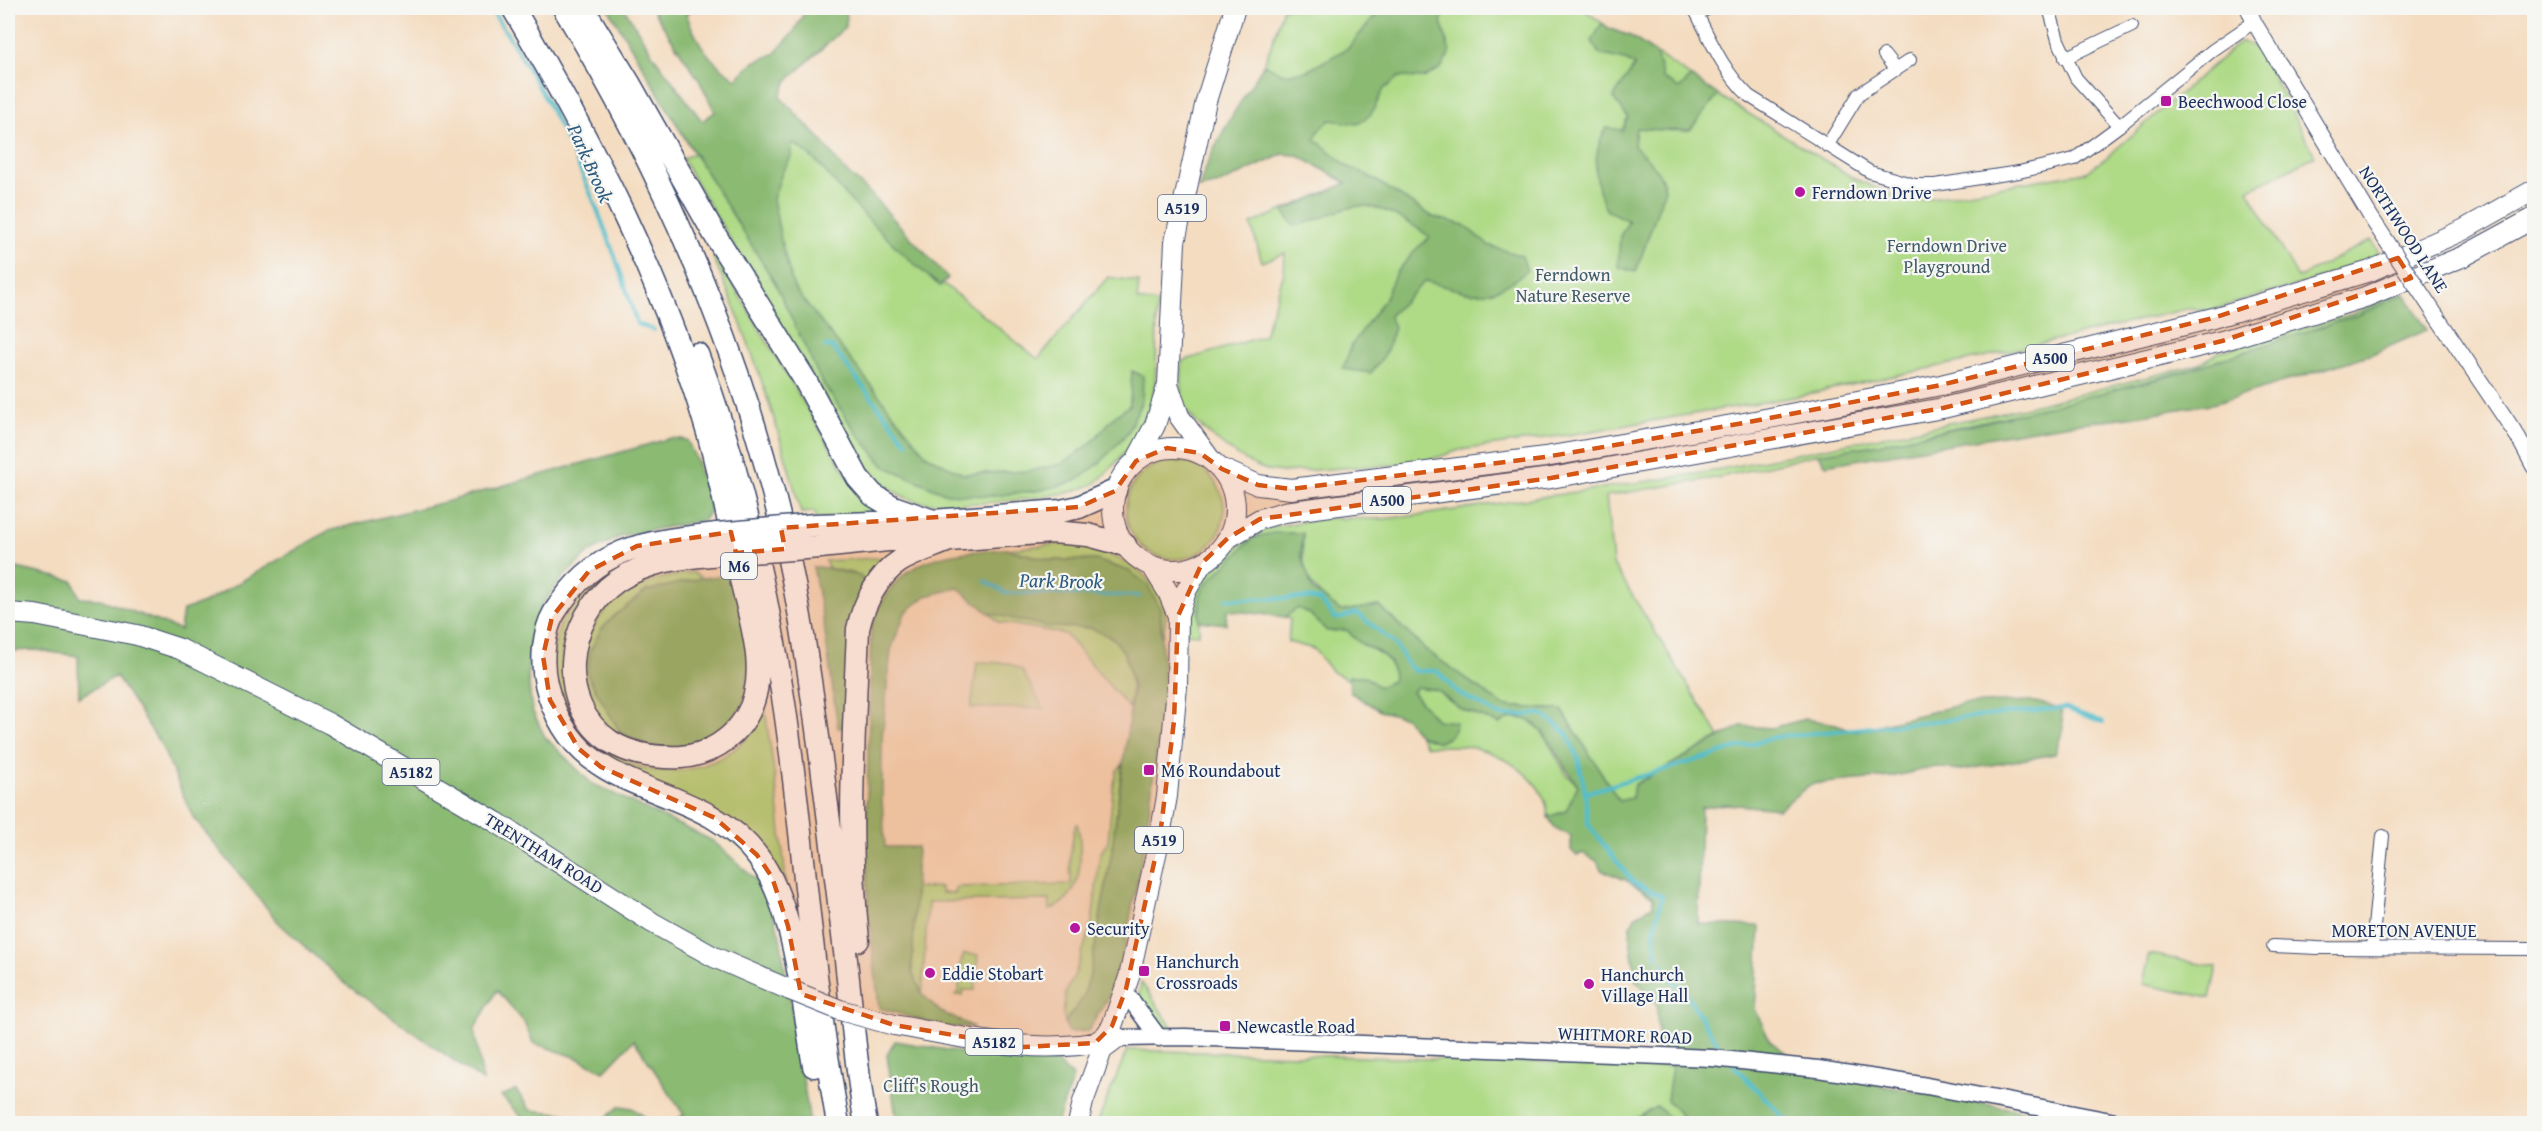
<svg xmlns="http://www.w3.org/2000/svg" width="2542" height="1131" font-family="'Gentium Book Plus',serif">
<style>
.green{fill:#afda86;stroke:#658472;stroke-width:1.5;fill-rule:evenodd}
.forest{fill:#8bba73;stroke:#537468;stroke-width:1.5}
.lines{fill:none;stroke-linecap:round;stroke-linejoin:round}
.stream{stroke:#52becc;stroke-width:4}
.minor-casing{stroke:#3c496d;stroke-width:14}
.tertiary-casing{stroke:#3c496d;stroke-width:17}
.secondary-casing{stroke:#3c496d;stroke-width:19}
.primary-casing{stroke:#3c496d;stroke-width:22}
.trunk-casing{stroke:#3c496d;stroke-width:22}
.motorway-casing{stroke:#3c496d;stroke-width:25}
.minor{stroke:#fff;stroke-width:12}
.tertiary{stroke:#fff;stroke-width:15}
.secondary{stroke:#fff;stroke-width:16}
.primary{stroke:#fff;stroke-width:20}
.trunk{stroke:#fff;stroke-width:20}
.motorway{stroke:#fff;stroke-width:22}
.tertiary-bridge-casing{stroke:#3c496d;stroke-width:17;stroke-linecap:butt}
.trunk-bridge-casing{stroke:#3c496d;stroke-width:22;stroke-linecap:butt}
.motorway-bridge-casing{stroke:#3c496d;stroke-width:25;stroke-linecap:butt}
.tertiary-bridge{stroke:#fff;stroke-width:15}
.trunk-bridge{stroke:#fff;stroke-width:20}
.motorway-bridge{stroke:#fff;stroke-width:22}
.marked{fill:#d45514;fill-opacity:0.2;stroke:#d45514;stroke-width:4.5;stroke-dasharray:12 8;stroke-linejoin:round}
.poi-dot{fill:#b5179e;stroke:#f6f6f2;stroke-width:2}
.labels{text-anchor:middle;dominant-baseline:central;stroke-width:4.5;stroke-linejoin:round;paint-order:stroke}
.shield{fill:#f6f6f2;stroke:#5d6b8a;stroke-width:1.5}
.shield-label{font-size:16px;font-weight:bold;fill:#1b2f5e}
.poi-label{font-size:18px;fill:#1b2f5e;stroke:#f6f6f2;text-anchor:start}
.street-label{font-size:18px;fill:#1b2f5e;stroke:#f6f6f2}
.park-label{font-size:18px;fill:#405a68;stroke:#f6f6f2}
.water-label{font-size:20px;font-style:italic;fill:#2c5a7f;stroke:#f6f6f2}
</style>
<rect width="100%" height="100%" fill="#f6f6f2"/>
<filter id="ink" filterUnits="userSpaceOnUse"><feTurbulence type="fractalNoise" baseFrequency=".0167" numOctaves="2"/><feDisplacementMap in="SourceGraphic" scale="12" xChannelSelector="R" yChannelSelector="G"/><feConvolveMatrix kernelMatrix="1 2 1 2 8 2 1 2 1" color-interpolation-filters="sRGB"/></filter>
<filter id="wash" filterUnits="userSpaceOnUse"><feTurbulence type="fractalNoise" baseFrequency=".008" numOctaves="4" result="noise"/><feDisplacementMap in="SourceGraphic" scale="24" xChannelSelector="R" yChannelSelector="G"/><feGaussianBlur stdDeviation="1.35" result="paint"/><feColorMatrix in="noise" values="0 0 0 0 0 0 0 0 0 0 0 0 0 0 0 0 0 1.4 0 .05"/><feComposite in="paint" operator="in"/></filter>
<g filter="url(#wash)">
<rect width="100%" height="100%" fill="#f4dcc0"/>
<path class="green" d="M 1283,8 L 1582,8 L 1610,29 L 1630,36 L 1718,95 L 1855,179 L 1909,202 L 2086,172 L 2107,157 L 2241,41 L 2254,47 L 2263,58 L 2315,156 L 2248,190 L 2298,278 L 2371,240 L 2381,256 L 2304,283 L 2208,311 L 2191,308 L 1983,357 L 1794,397 L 1574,434 L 1460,450 L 1420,463 L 1283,472 C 1277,471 1270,471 1264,469 C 1244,463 1189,423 1183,403 C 1180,390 1182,374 1182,361 L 1264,336 L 1284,273 L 1285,253 L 1262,262 L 1251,224 L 1347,183 L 1297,155 L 1283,154 L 1219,184 L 1199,188 C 1212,143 1243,107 1263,65 C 1272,47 1277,26 1283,8 Z
M 756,83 L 906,254 L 1038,359 L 1108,277 L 1139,282 L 1137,300 L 1157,303 C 1155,345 1162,396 1139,434 C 1129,451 1111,468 1097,482 C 1072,499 946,509 916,501 C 897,496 879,482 867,468 L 682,159 L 694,153 L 683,135 ZM 1132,371 L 1142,400 L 1128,432 L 1076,481 L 1041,490 L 993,496 L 947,494 L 884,466 L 854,429 L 820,379 L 945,480 L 1038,482 L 1116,428 L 1130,405 Z
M 716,256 L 851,482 L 887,512 L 816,519 L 815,512 L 801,513 C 778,425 750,339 713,257 Z
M 2403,292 L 2405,294 L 2358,315 L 2207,365 L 2053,406 L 1873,445 L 1818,454 L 1720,477 L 1606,496 L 1613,564 L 1720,737 L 1634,785 L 1632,798 L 1619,801 L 1562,710 L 1504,706 L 1426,650 L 1379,606 L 1341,611 C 1306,587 1301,574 1303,533 C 1282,543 1214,570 1204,587 C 1197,599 1199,620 1199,634 L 1186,633 L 1188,607 L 1200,581 L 1240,545 L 1268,528 L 1323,518 L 1381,519 L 1421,515 L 1696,474 L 2024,408 L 2200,364 L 2219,352 L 2352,314 Z
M1126 510a49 49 0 1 1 98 0a49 49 0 1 1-98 0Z
M 1070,543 C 1106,550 1151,567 1164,605 C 1168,615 1164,627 1163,637 L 1160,608 L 1067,561 L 1050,560 L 1007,549 Z
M 680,554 C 664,564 577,613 571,623 C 564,635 561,653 562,667 C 563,673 617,756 622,759 C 661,781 713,771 745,740 C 753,732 759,720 765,710 L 777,793 L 786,883 L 776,868 L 617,768 L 574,732 L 554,691 L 553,652 L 560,624 L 589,581 L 629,558 Z
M 890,557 L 865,587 L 860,575 L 828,568 L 825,561 Z
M 693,572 L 702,578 L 646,591 L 694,749 C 679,747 636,746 625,740 C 567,708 570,630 623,595 C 644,581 668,576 693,572 Z
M 1298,608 L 1310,614 L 1327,631 L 1347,630 C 1352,635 1356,641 1362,644 C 1380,654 1393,655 1393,681 L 1379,687 L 1364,676 L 1349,677 L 1349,680 L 1331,671 L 1314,649 L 1288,642 L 1290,619 L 1285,617 Z
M 989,613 C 1008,617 1028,623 1047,626 C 1061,629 1075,626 1089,628 C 1128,633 1135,676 1129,708 L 1065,634 L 999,622 Z
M 977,662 L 1008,663 L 1022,670 L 1043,708 L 971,708 Z
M 1417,687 L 1437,690 L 1461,709 L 1478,715 L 1526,719 L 1540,728 L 1567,775 L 1578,785 L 1566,811 L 1548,817 C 1547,779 1501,752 1469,747 C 1454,745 1440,747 1426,746 L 1419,735 L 1439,742 L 1437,720 L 1412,692 Z
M 1122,765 L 1111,857 L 1090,974 L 1083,998 L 1065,1022 L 1063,1014 L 1066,992 L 1075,974 L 1092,923 L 1100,854 L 1108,842 L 1113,789 L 1117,770 Z
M 1077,824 C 1080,832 1080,840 1080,848 C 1081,875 1077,898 1050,910 L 1049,900 L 928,902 L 922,995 L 912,971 L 915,888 L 941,887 L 941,893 L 956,893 L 956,887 L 1071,884 L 1070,856 L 1075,825 Z
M 964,954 L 978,955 L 975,990 L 963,990 L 963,995 L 955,995 L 959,992 L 960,971 L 957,972 Z
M 2149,954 L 2217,967 L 2210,998 L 2142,984 Z
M 1141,982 L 1174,1030 L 1160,1029 L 1138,1002 Z
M 1127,1050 L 1673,1066 L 1667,1100 L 1688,1123 L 1097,1124 Z"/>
<path class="forest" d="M 608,8 L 624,8 L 653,55 L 702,121 L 715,112 L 699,80 L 651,8 L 695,8 L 686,14 C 698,44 708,60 736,79 L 754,62 L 774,54 L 793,33 L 807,8 L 843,8 L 847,17 L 845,27 L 787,81 L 780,97 L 822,141 L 843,169 L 866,189 L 948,278 L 940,286 C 905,258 875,227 845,195 C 828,176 815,155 792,143 L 791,157 L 782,173 L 773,199 L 782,245 L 794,288 L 926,455 L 963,474 L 1029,471 L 1062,464 L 1090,444 L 1115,416 L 1130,405 L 1132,371 L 1143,376 L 1142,400 L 1128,432 L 1101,462 L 1076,481 L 1041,490 L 993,496 L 947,494 L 884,466 L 854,429 L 820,379 L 775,283 L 683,135 Z
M 1382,8 L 1448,8 L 1441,21 L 1450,53 L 1441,68 L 1424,78 L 1399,77 L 1384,89 L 1371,114 L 1358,124 L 1330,120 L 1319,130 L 1315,139 L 1347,166 L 1369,176 L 1433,217 L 1464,225 L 1488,245 L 1522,256 L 1527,271 C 1485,305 1472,293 1425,281 L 1389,316 L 1394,327 L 1386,353 L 1371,373 L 1343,369 L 1351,346 L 1384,300 L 1395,275 L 1414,251 L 1430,237 C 1411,223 1377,201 1353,207 C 1333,211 1315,222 1294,226 L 1283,211 L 1347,183 L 1297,155 L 1283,154 L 1219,184 L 1199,188 C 1211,145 1240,103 1264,64 L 1283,74 L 1307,71 L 1348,48 Z
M 1602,23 L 1610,29 L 1630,36 L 1656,53 L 1663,78 L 1679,89 L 1691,77 L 1718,95 L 1690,130 C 1672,132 1654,129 1636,128 L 1634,146 C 1648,158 1661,171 1665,189 L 1636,272 L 1618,267 L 1620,236 L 1629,221 L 1606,210 C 1594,182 1591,156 1606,128 L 1622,130 L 1628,117 L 1613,98 L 1635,65 L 1625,60 L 1599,54 L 1592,41 Z
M 2405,294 L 2427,330 L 2372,354 L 2216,403 L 2136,416 L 2057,426 L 1826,465 L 1818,454 L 1873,445 L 1985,422 L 2166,377 L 2358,315 Z
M 671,438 L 687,440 L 697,462 L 711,509 L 704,520 L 621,536 L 590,552 L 562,578 L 542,605 L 530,645 L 528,676 L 532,710 L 545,737 L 591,783 L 713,841 L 757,881 L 771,905 L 780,937 L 810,1123 L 670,1123 L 684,1115 L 634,1040 L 604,1071 L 575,1057 L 533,1043 L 524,1022 L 497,990 L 474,1030 L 483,1081 L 348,986 L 279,923 L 193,817 L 161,745 L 116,676 L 79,697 L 78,656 L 36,650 L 8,651 L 8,568 L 17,568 L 73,581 L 80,598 L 100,599 L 180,630 L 183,610 L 204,603 L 328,531 L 449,501 Z
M 1272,533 L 1303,533 L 1301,555 L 1313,590 L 1341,611 L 1379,606 L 1426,650 L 1504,706 L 1562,710 L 1619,801 L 1632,798 L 1634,785 L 1741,726 L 1772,728 L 1805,719 L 1836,724 L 1855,731 L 1963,704 L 2031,701 L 2061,708 L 2063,729 L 2055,754 L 1962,770 L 1934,767 L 1891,777 L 1811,784 L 1779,809 L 1726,804 L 1701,808 L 1698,924 L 1760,926 L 1755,1009 L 1770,1041 L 1814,1074 L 2093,1123 L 1688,1123 L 1667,1100 L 1672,1066 L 1658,1045 L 1657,1006 L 1635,978 C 1636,960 1623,931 1636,916 C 1640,912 1648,909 1653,906 L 1653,897 L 1626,880 L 1601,870 L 1597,861 L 1583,853 L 1577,856 L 1571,850 L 1571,836 L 1555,828 L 1548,817 L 1566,811 L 1578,785 C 1556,763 1541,698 1499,724 L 1461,709 L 1437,690 L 1417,687 L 1412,692 L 1437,720 L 1456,722 C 1455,733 1448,738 1439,742 L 1419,735 L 1405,717 L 1380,711 L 1350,692 L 1349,676 L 1364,676 L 1379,687 L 1393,681 C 1394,655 1380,654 1362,644 C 1356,641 1352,635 1347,630 L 1327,631 L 1310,614 L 1298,608 L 1285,617 L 1227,610 L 1226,624 L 1199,621 L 1200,596 L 1204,586 L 1253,538 Z
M 1007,549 L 1050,560 L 1096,560 L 1129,571 L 1147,584 L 1160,608 L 1164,692 L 1146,836 L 1125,945 L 1112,991 L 1088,1031 L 1068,1032 L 1065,1022 L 1083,998 L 1090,974 L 1111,857 L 1133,687 L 1125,654 L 1114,639 L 1091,628 L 1049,627 L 989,613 L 958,588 L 926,596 L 905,613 L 891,650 L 882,738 L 882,799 L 885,847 L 917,847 L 912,971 L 922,994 L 941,1012 L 974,1027 L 944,1027 L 879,1008 L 868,909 L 866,838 L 871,629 C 891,558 942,552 1007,549 Z
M 813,567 C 830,566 843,574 860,575 L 865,587 L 849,727 L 838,728 L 824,626 Z
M 733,575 L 750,663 L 744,705 L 716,736 L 684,747 L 650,747 L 620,732 L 587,675 L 590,651 L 600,631 L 614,616 L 646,591 L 702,578 Z
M 895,1041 L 970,1054 L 1054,1060 L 1073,1077 L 1057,1123 L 897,1123 L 887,1055 Z
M 516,1090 L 530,1110 L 567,1114 L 569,1123 L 528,1123 L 501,1096 Z
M 620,1106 L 632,1108 L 654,1123 L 600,1123 Z
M 1657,1106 L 1674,1123 L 1629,1123 Z"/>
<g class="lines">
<path class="stream" d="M 490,8 C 556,104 604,213 637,324 L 654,330
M 825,346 L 832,347 L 907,443
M 985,581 L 1006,593 L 1140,596
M 1226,599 L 1307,598 L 1320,600 L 1335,618 C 1344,620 1349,613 1357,613 L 1395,644 L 1409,666 L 1416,671 L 1437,671 L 1457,692 L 1501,716 L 1542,714 L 1567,733 L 1578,758 L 1585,791 L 1588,824 L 1633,882 L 1662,896 L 1654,931 L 1657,957
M 1585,793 L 1775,737 L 2064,708 L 2103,722
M 1663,964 L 1665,973 L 1685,992 L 1719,1046
M 1734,1066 L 1790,1124"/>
</g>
</g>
<g filter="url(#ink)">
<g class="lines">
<g class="minor-casing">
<path id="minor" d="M 1694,8 C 1710,39 1723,71 1749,96 L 1870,172 L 1915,185 L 1935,185 L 2019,172 L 2074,159 L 2119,126 L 2213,50 L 2254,22
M 2049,8 L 2058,40 L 2076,78 L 2119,126
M 1697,14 L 1709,8
M 1884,55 L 1895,69
M 2065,58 L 2132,26
M 1827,146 L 1859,94 L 1910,60
M 2273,946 L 2318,948 L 2534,949
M 2372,947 L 2383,836"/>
</g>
<g class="tertiary-casing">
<path id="tertiary" d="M 2248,8 L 2254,22 L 2372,219
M 2437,317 L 2518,437 L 2534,467"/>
</g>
<g class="secondary-casing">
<path id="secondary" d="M 1131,1000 L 1159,1038
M 1118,1038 L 1185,1037 L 1712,1058 L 1818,1069 L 1927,1086 L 2126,1124"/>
</g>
<g class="primary-casing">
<path id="primary" d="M 1168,384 L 1179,416 L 1210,459
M 1136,461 L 1155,425 L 1168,384 L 1175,242 L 1206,101 L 1235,8
M 1078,1124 L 1083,1102 L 1102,1050 L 1118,1038"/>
</g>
<g class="trunk-casing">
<path id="trunk" d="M1113 509a61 61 0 1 1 122 0a61 61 0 1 1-122 0Z
M 1222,469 L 1258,485 L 1291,489 L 1545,457 L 1744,423 L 1941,385 L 2213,318 L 2370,271 L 2463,230 L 2534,190
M 1228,538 L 1260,519 L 1284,512 L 1551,478 L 1943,408 L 2222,341 L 2365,297 L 2464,256 L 2534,218
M 1152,566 L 1168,592 L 1178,616
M 8,613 L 35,615 L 137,635 L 180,649 L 330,724 L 496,822 L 653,923 L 714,957 L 790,990
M 894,1025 C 965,1037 1036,1057 1108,1040
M 1095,1043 L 1105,1036 L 1112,1026 L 1129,977 L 1160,836 L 1167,796 L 1177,686 L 1178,616 L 1186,591 L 1202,563"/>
</g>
<g class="motorway-casing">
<path id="motorway" d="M 513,8 C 592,142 664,282 708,433 C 721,480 730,528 740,575 C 750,620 771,675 746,717 C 732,740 708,755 681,757 C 657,758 632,755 611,742 C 554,705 565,617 617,581 C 648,560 685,557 722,554
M 564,8 C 677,194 763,401 800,617 C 819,731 832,846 846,960 C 852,1015 856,1070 866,1124
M 583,8 L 629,83 L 715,235 L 805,380 L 858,478 L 873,495 L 893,507 L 933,521
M 697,354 C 740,467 767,590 785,710 C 799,805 806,902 819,998 C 824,1040 831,1082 838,1124
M 815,525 L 933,521 L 1061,511 L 1079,507 L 1115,491
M 717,534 C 644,542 596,546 554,613 C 543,632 541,663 546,684 C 576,807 694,772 758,857 C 795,906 803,1005 814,1066
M 820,547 L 888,540 L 949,540 L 1052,532 L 1088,535 L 1125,545
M 858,940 C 847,836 854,733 858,629 C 863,605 878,575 900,561 C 915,552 933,547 949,540"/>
</g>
<use href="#minor" class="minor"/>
<use href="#tertiary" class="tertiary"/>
<use href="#secondary" class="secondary"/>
<use href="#primary" class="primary"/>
<use href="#trunk" class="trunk"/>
<use href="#motorway" class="motorway"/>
<g class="tertiary-bridge-casing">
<path id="tertiary-bridge" d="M 2372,219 L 2437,317"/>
</g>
<g class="trunk-bridge-casing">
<path id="trunk-bridge" d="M 790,990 L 840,1010 L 894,1025"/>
</g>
<g class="motorway-bridge-casing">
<path id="motorway-bridge" d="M 717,534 L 815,525
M 722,554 L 820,547"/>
</g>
<use href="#tertiary-bridge" class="tertiary-bridge"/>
<use href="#trunk-bridge" class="trunk-bridge"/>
<use href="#motorway-bridge" class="motorway-bridge"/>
</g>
</g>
<path class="marked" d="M 2398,258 L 2411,278 L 2222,341 L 1943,408 L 1551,478 L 1260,519 L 1228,538 L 1202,563 L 1178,616 L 1174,721 L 1160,836 L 1126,989 L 1112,1026 L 1095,1043 L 1024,1047 L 894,1025 L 801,994 L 788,926 L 772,877 L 757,855 L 715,818 L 601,767 L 579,749 L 550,700 L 543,656 L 552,617 L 589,571 L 637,546 L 731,532 L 736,553 L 785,549 L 781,528 L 1079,507 L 1115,491 L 1136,461 L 1167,448 L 1200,453 L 1222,469 L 1258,485 L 1291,489 L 1545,457 L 1744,423 L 1941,385 L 2213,318 Z"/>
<g class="poi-dot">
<rect x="2160" y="95" width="12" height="12" rx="3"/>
<circle cx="1800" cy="192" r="6"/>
<rect x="1143" y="764" width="12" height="12" rx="3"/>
<circle cx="1075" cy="928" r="6"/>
<rect x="1138" y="965" width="12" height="12" rx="3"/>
<circle cx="930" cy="973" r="6"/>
<circle cx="1589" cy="984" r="6"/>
<rect x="1219" y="1020" width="12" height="12" rx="3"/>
</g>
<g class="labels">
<g class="shield">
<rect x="1158" y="195" width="48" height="26" rx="4.5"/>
<rect x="2026" y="345" width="48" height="26" rx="4.5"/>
<rect x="1363" y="487" width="48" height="26" rx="4.5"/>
<rect x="721" y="553" width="36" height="26" rx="4.5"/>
<rect x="382.5" y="759" width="57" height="26" rx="4.5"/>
<rect x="1135" y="827" width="48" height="26" rx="4.5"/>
<rect x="965.5" y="1029" width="57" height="26" rx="4.5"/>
</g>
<g class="shield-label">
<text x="1182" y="208">A519</text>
<text x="2050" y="358">A500</text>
<text x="1387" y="500">A500</text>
<text x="739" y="566">M6</text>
<text x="411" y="772">A5182</text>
<text x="1159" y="840">A519</text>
<text x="994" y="1042">A5182</text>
</g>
<g class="poi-label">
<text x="2178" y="101">Beechwood Close</text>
<text x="1812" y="192">Ferndown Drive</text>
<text x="1161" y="770">M6 Roundabout</text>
<text x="1087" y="928">Security</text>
<text x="1156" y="961">Hanchurch<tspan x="1156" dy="21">Crossroads</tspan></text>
<text x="942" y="973">Eddie Stobart</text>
<text x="1601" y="974">Hanchurch<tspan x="1601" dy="21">Village Hall</tspan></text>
<text x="1237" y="1026">Newcastle Road</text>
</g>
<g class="street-label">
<text transform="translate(2404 229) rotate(57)">NORTHWOOD LANE</text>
<text transform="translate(544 853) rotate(32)">TRENTHAM ROAD</text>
<text x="2404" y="930">MORETON AVENUE</text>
<text transform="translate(1625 1035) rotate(2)">WHITMORE ROAD</text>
</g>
<g class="park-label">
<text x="1947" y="245">Ferndown Drive<tspan x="1947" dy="21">Playground</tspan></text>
<text x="1573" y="274">Ferndown<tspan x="1573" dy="21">Nature Reserve</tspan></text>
<text x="931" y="1085">Cliff's Rough</text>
</g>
<g class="water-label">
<text transform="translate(591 163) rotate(66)">Park Brook</text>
<text transform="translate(1061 580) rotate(1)">Park Brook</text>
</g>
</g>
<rect width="2542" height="1131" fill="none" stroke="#f6f6f2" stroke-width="30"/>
</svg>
